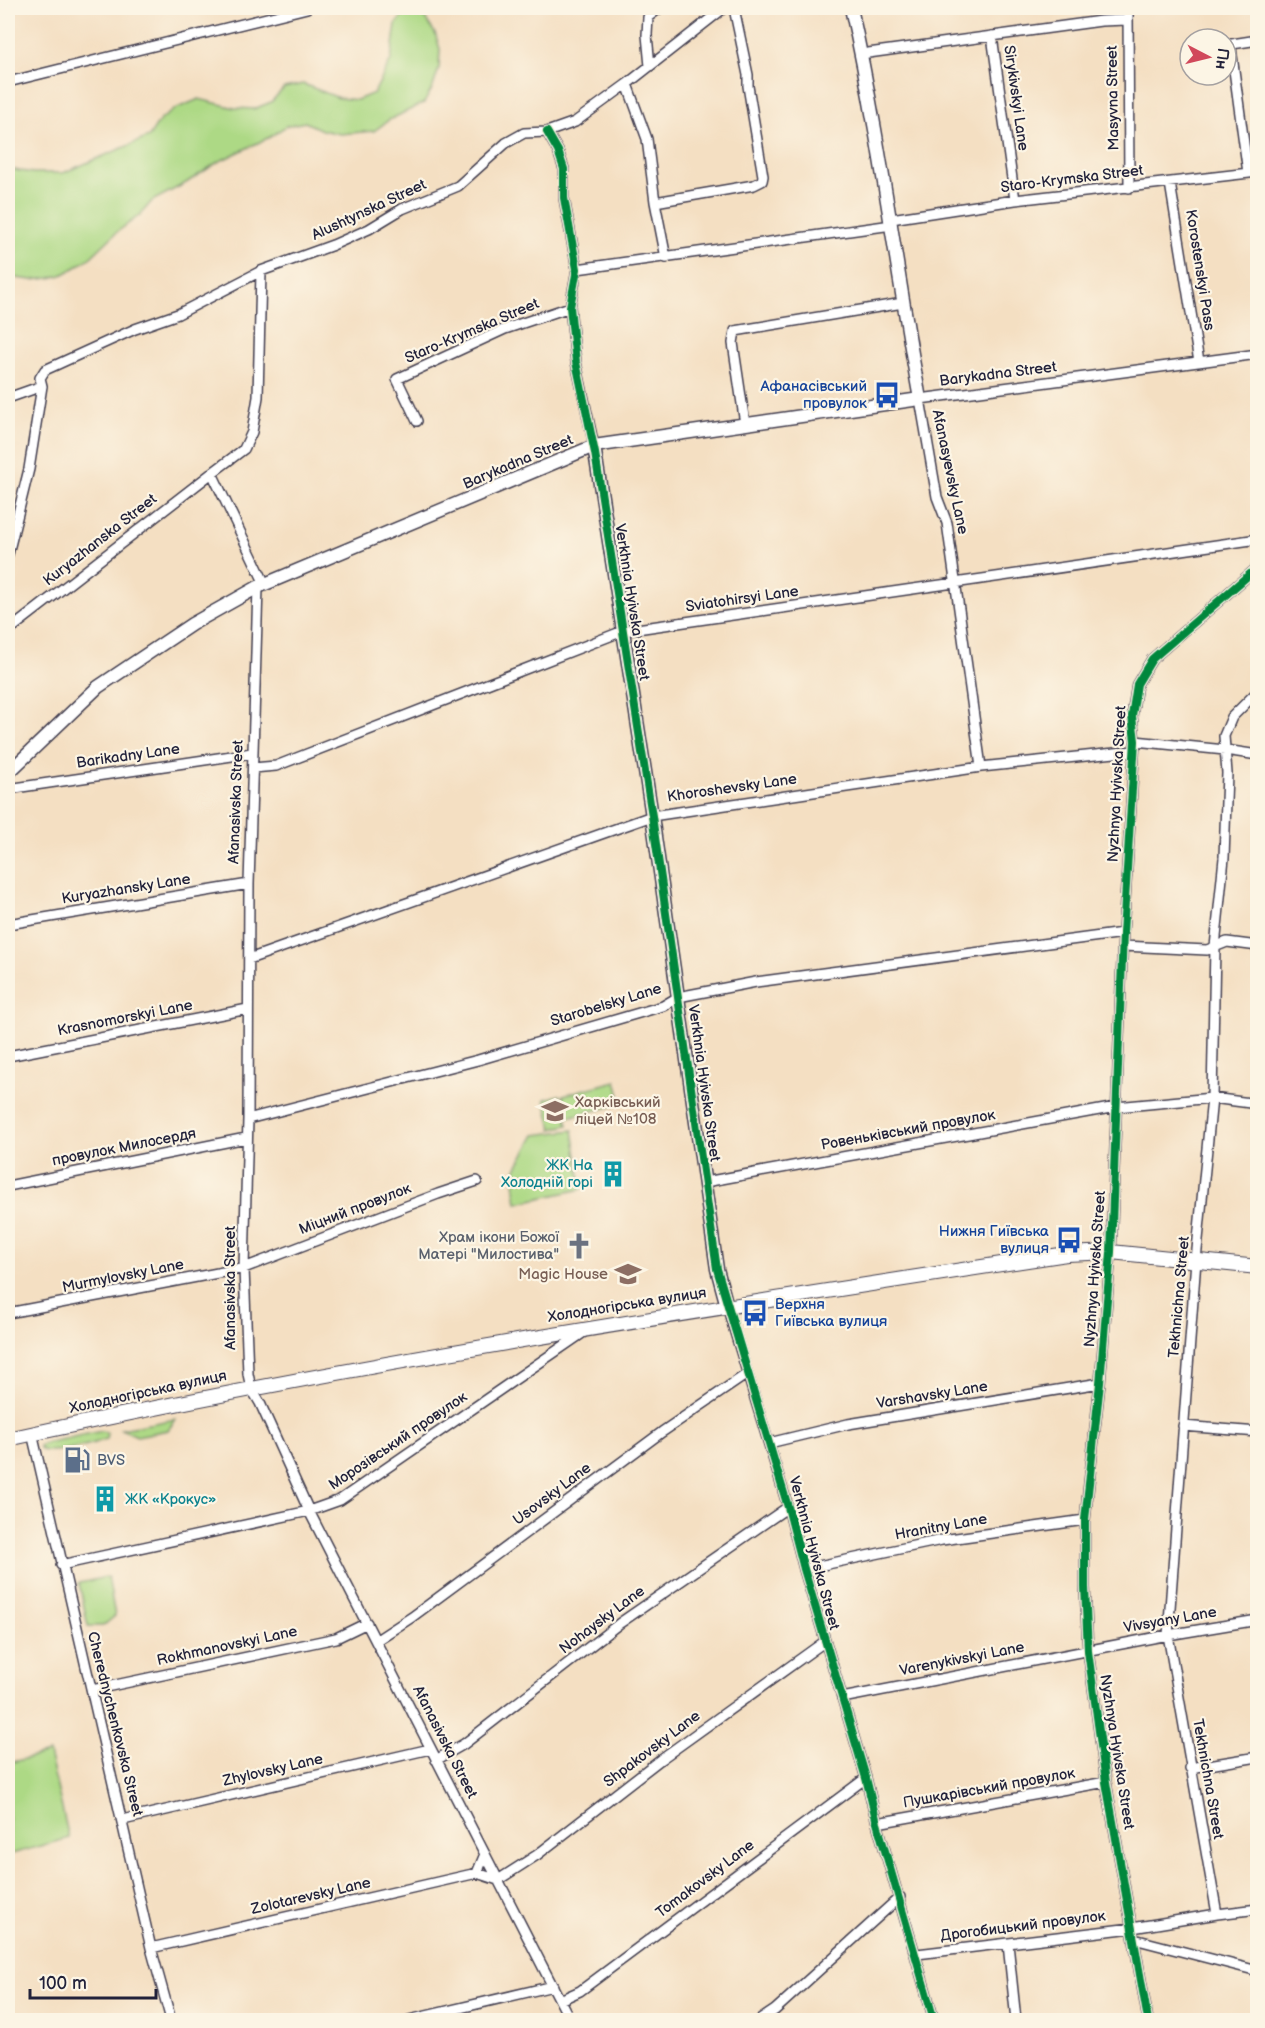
<svg xmlns="http://www.w3.org/2000/svg" width="1265" height="2028" font-family="'Balsamiq Sans',sans-serif">
<style>
.green{fill:#add985;stroke:#687e60;stroke-width:1.5}
.lines{fill:none;stroke-linecap:round;stroke-linejoin:round}
.minor-casing{stroke:#423e4f;stroke-width:12}
.tertiary-casing{stroke:#423e4f;stroke-width:15}
.secondary-casing{stroke:#423e4f;stroke-width:16}
.minor{stroke:#fff;stroke-width:9}
.tertiary{stroke:#fff;stroke-width:12}
.secondary{stroke:#fff;stroke-width:14}
.cycleway-casing{stroke:#fcf5e5;stroke-width:11}
.cycleway{stroke:#00873e;stroke-width:8}
.labels{text-anchor:middle;dominant-baseline:central;stroke-width:4.5;stroke-linejoin:round;paint-order:stroke}
.street-label{font-size:15px;fill:#22223b;stroke:#fcf5e5}
.transit-label{font-size:15px;fill:#164399;stroke:#fcf5e5;text-anchor:end}
.education-label{font-size:15px;fill:#785e54;stroke:#fcf5e5;text-anchor:start}
.culture-label{font-size:15px;fill:#0d838f;stroke:#fcf5e5;text-anchor:end}
.worship-label{font-size:15px;fill:#5b616d;stroke:#fcf5e5;text-anchor:end}
.service-label{font-size:15px;fill:#4e5e75;stroke:#fcf5e5;text-anchor:start}
</style>
<rect width="100%" height="100%" fill="#fcf5e5"/>
<filter id="ink" filterUnits="userSpaceOnUse"><feTurbulence type="fractalNoise" baseFrequency=".0167" numOctaves="2"/><feDisplacementMap in="SourceGraphic" scale="12" xChannelSelector="R" yChannelSelector="G"/><feConvolveMatrix kernelMatrix="1 2 1 2 8 2 1 2 1" color-interpolation-filters="sRGB"/></filter>
<filter id="wash" filterUnits="userSpaceOnUse"><feTurbulence type="fractalNoise" baseFrequency=".008" numOctaves="4" result="noise"/><feDisplacementMap in="SourceGraphic" scale="24" xChannelSelector="R" yChannelSelector="G"/><feGaussianBlur stdDeviation="1.35" result="paint"/><feColorMatrix in="noise" values="0 0 0 0 0 0 0 0 0 0 0 0 0 0 0 0 0 1.4 0 .05"/><feComposite in="paint" operator="in"/></filter>
<g filter="url(#wash)">
<rect width="100%" height="100%" fill="#f4dfc2"/>
<path class="green" d="M 408,9 L 424,17 L 435,33 L 440,49 L 439,68 L 433,87 L 424,103 L 389,120 L 374,131 L 340,134 L 322,130 L 305,122 L 286,126 L 270,137 L 218,162 L 186,183 L 152,201 L 140,215 L 117,232 L 91,257 L 76,267 L 62,275 L 50,278 L 32,280 L 8,277 L 8,169 L 33,173 L 63,173 L 149,137 L 160,120 L 175,109 L 199,99 L 235,108 L 254,109 L 271,102 L 284,88 L 303,84 L 339,98 L 357,100 L 374,93 L 391,60 L 396,24 Z
M 616,1081 L 622,1104 L 568,1117 L 563,1095 Z
M 560,1095 L 568,1125 L 552,1129 L 545,1099 Z
M 573,1130 L 582,1189 L 517,1203 L 513,1174 L 535,1135 Z
M 176,1419 L 168,1430 L 137,1436 L 121,1429 Z
M 102,1431 L 107,1433 L 106,1439 C 91,1445 56,1454 41,1450 L 39,1446 L 45,1443 Z
M 108,1577 L 115,1616 L 103,1626 L 88,1626 L 79,1583 Z
M 49,1753 L 69,1838 L 8,1855 L 8,1763 Z"/>
</g>
<g filter="url(#ink)">
<g class="lines">
<g class="minor-casing">
<path id="minor" d="M 1128,8 L 1129,188
M 992,36 L 1015,200
M 861,54 L 1101,21 L 1127,20
M 650,66 L 647,35 L 648,17 L 660,8
M 8,82 L 307,8
M 627,84 L 647,139 L 655,202 L 666,258
M 547,132 L 558,151 L 564,169 L 564,198 L 577,269 L 570,307 L 576,362 L 594,446
M 1248,173 L 1231,48 L 1232,44 L 1258,40
M 1170,183 L 1199,362
M 655,202 L 754,185 L 762,181 L 763,176 L 748,86 L 748,75 L 735,13 L 732,8
M 891,219 L 1015,200 L 1258,172
M 577,269 L 892,225
M 261,271 L 258,397 L 252,432 L 244,449 L 212,473 L 265,584
M 8,398 L 42,386 L 40,378 L 45,370 L 135,329 L 178,314 L 261,271 L 333,245 L 369,229 L 402,209 L 458,186 L 506,143 L 524,133 L 547,132 L 575,122 L 627,84 L 724,8
M 417,421 L 397,379 L 505,329 L 570,307
M 745,424 L 733,343 L 735,331 L 903,303
M 8,554 L 29,469 L 42,386
M 258,587 L 249,884 L 248,1119 L 244,1268 L 248,1374 L 251,1388 L 260,1403 L 309,1511 L 570,2020
M 8,631 L 212,473
M 1135,741 L 1225,750 L 1258,755
M 981,767 L 947,523 L 937,497 L 920,399 L 1258,354
M 253,768 L 276,766 L 623,631 L 1258,539
M 8,789 L 252,753
M 8,924 L 249,884
M 1123,946 L 1207,950 L 1227,942 L 1258,946
M 249,959 L 652,816 L 981,767 L 1134,751
M 8,1056 L 248,1009
M 248,1119 L 478,1060 L 663,1006 L 678,997 L 756,982 L 1123,933
M 705,1182 L 1116,1107 L 1212,1098 L 1258,1104
M 8,1186 L 246,1138
M 727,1306 L 788,1507 L 804,1569 L 866,1778 L 877,1823 L 934,2020
M 8,1313 L 244,1268 L 438,1194 L 477,1181
M 1183,1426 L 1258,1432
M 32,1433 L 151,1948 L 171,2020
M 769,1443 L 848,1424 L 1100,1383
M 61,1565 L 309,1511 L 340,1500 L 584,1332
M 804,1569 L 942,1540 L 1085,1520
M 377,1640 L 412,1617 L 662,1432 L 747,1374
M 92,1690 L 336,1638 L 367,1623
M 842,1698 L 1168,1635 L 1258,1620
M 436,1760 L 464,1744 L 620,1623 L 788,1507
M 1190,1768 L 1258,1757
M 123,1820 L 430,1749
M 877,1823 L 1106,1782
M 477,1873 L 498,1880 L 537,1855 L 661,1759 L 824,1642
M 1217,1914 L 1168,1635 L 1196,1260 L 1212,1098 L 1215,947 L 1224,858 L 1227,773 L 1224,736 L 1232,717 L 1258,691
M 1134,1939 L 1258,1971
M 1008,1944 L 1016,2020
M 151,1948 L 477,1873 L 485,1854
M 917,1954 L 1132,1928 L 1217,1914 L 1258,1909
M 560,2000 L 580,1991 L 866,1778
M 409,2020 L 553,1986
M 760,2020 L 775,2010 L 900,1897
M 1148,2020 L 1106,1782 L 1088,1651 L 1085,1587 L 1085,1520 L 1100,1383 L 1111,1252 L 1123,933 L 1135,741 L 1132,716 L 1137,684 L 1152,659 L 1258,567"/>
</g>
<g class="tertiary-casing">
<path id="tertiary" d="M 594,446 L 652,816 L 717,1269 L 727,1306
M 8,773 L 98,687 L 192,624 L 258,587 L 594,446 L 920,399 C 896,269 880,137 851,8"/>
</g>
<g class="secondary-casing">
<path id="secondary" d="M 8,1439 C 358,1362 713,1308 1067,1254 L 1111,1252 L 1258,1267"/>
</g>
<use href="#minor" class="minor"/>
<use href="#tertiary" class="tertiary"/>
<use href="#secondary" class="secondary"/>
<g class="cycleway-casing">
<path id="cycleway" d="M 547,132 L 558,151 L 564,169 L 564,198 L 577,269 L 570,307 L 576,362 L 595,453 L 652,816 L 717,1269 L 788,1507 L 804,1569 L 866,1778 L 877,1823 L 934,2020
M 1148,2020 L 1106,1782 L 1088,1651 L 1085,1587 L 1085,1520 L 1100,1383 L 1111,1252 L 1123,933 L 1135,741 L 1132,716 L 1137,684 L 1152,659 L 1258,567"/>
</g>
<use href="#cycleway" class="cycleway"/>
</g>
</g>
<defs>
<g id="bus-bare" transform="scale(2.07)"><path d="M-5-6H5V4H4V6H2V4H-2V6H-4V4H-5ZM-3.5-4V0h7V-4ZM-3.5 1.2v1.5H-2V1.2ZM2 1.2v1.5H3.5V1.2Z" fill="#1a4fb4" stroke="#fcf5e5" stroke-width="2.5" paint-order="stroke"/></g>
<g id="school-bare" transform="scale(2.07)"><path d="M0-5L7-2L0 1L-7-2ZM-4 1L0 2.5L4 1V4Q0 6-4 4Z" fill="#8d6e63" stroke="#fcf5e5" stroke-width="2.5" paint-order="stroke"/></g>
<g id="building-bare" transform="scale(2.07)"><path d="M-4-6H4V6H1V3H-1V6H-4ZM-2.5-4.3h1.7v1.8h-1.7ZM.8-4.3h1.7v1.8H.8ZM-2.5-1h1.7V.8h-1.7ZM.8-1h1.7V.8H.8Z" fill="#0f9aa8" stroke="#fcf5e5" stroke-width="2.5" paint-order="stroke"/></g>
<g id="church-bare" transform="scale(2.07)"><path d="M-1.2-6h2.4v3.5h3.3v2.4h-3.3V6h-2.4V-.1h-3.3v-2.4h3.3Z" fill="#6b7280" stroke="#fcf5e5" stroke-width="2.5" paint-order="stroke"/></g>
<g id="fuel-bare" transform="scale(2.07)"><path d="M-5.5-6h7V0h2V4h1.3V-2.5L3-4.5l.8-.8L6-3V5H2.5V1h-1V6h-7ZM-4.2-4.7v3.2H.2V-4.7Z" fill="#5c6f8a" stroke="#fcf5e5" stroke-width="2.5" paint-order="stroke"/></g>
</defs>
<g fill-rule="evenodd">
<use href="#bus-bare" x="887" y="395"/>
<use href="#school-bare" x="555" y="1111"/>
<use href="#building-bare" x="613" y="1174"/>
<use href="#bus-bare" x="1069" y="1240"/>
<use href="#church-bare" x="579" y="1246"/>
<use href="#school-bare" x="628" y="1274"/>
<use href="#bus-bare" x="755" y="1313"/>
<use href="#fuel-bare" x="77" y="1460"/>
<use href="#building-bare" x="105" y="1499"/>
</g>
<g class="labels">
<g class="street-label">
<text transform="translate(1016 98) rotate(82)">Sirykivskyi Lane</text>
<text transform="translate(1113 98) rotate(-91)">Masyvna Street</text>
<text transform="translate(1072 179) rotate(-7)">Staro-Krymska Street</text>
<text transform="translate(369 210) rotate(-25)">Alushtynska Street</text>
<text transform="translate(1200 270) rotate(81)">Korostenskyi Pass</text>
<text transform="translate(472 331) rotate(-23)">Staro-Krymska Street</text>
<text transform="translate(998 374) rotate(-7)">Barykadna Street</text>
<text transform="translate(518 462) rotate(-23)">Barykadna Street</text>
<text transform="translate(950 472) rotate(78)">Afanasyevsky Lane</text>
<text transform="translate(100 540) rotate(-38)">Kuryazhanska Street</text>
<text transform="translate(742 599) rotate(-8)">Sviatohirsyi Lane</text>
<text transform="translate(632 602) rotate(81)">Verkhnia Hyivska Street</text>
<text transform="translate(128 756) rotate(-8)">Barikadny Lane</text>
<text transform="translate(1117 784) rotate(-87)">Nyzhnya Hyivska Street</text>
<text transform="translate(732 788) rotate(-8)">Khoroshevsky Lane</text>
<text transform="translate(236 802) rotate(-88)">Afanasivska Street</text>
<text transform="translate(126 889) rotate(-9)">Kuryazhansky Lane</text>
<text transform="translate(606 1005) rotate(-17)">Starobelsky Lane</text>
<text transform="translate(125 1018) rotate(-11)">Krasnomorskyi Lane</text>
<text transform="translate(704 1083) rotate(82)">Verkhnia Hyivska Street</text>
<text transform="translate(908 1130) rotate(-10)">Ровеньківський провулок</text>
<text transform="translate(124 1147) rotate(-11)">провулок Милосердя</text>
<text transform="translate(355 1209) rotate(-21)">Міцний провулок</text>
<text transform="translate(1095 1269) rotate(-86)">Nyzhnya Hyivska Street</text>
<text transform="translate(123 1276) rotate(-11)">Murmylovsky Lane</text>
<text transform="translate(230 1288) rotate(-90)">Afanasivska Street</text>
<text transform="translate(1179 1297) rotate(-85)">Tekhnichna Street</text>
<text transform="translate(627 1305) rotate(-9)">Холодногірська вулиця</text>
<text transform="translate(148 1392) rotate(-12)">Холодногірська вулиця</text>
<text transform="translate(932 1395) rotate(-9)">Varshavsky Lane</text>
<text transform="translate(398 1441) rotate(-34)">Морозівський провулок</text>
<text transform="translate(552 1494) rotate(-37)">Usovsky Lane</text>
<text transform="translate(941 1527) rotate(-10)">Hranitny Lane</text>
<text transform="translate(814 1553) rotate(75)">Verkhnia Hyivska Street</text>
<text transform="translate(602 1620) rotate(-37)">Nohaysky Lane</text>
<text transform="translate(1170 1620) rotate(-10)">Vivsyany Lane</text>
<text transform="translate(227 1646) rotate(-12)">Rokhmanovskyi Lane</text>
<text transform="translate(962 1659) rotate(-11)">Varenykivskyi Lane</text>
<text transform="translate(115 1724) rotate(76)">Cherednychenkovska Street</text>
<text transform="translate(445 1742) rotate(63)">Afanasivska Street</text>
<text transform="translate(652 1749) rotate(-37)">Shpakovsky Lane</text>
<text transform="translate(1117 1752) rotate(81)">Nyzhnya Hyivska Street</text>
<text transform="translate(273 1770) rotate(-13)">Zhylovsky Lane</text>
<text transform="translate(1208 1779) rotate(80)">Tekhnichna Street</text>
<text transform="translate(989 1788) rotate(-10)">Пушкарівський провулок</text>
<text transform="translate(705 1879) rotate(-37)">Tomakovsky Lane</text>
<text transform="translate(311 1896) rotate(-13)">Zolotarevsky Lane</text>
<text transform="translate(1023 1926) rotate(-7)">Дрогобицький провулок</text>
</g>
<g class="transit-label">
<text x="867" y="386">Афанасівський<tspan x="867" dy="17">провулок</tspan></text>
<text x="1049" y="1231">Нижня Гиївська<tspan x="1049" dy="17">вулиця</tspan></text>
<text x="775" y="1304" text-anchor="start">Верхня<tspan x="775" dy="17">Гиївська вулиця</tspan></text>
</g>
<g class="education-label">
<text x="575" y="1102">Харківський<tspan x="575" dy="17">ліцей №108</tspan></text>
<text x="608" y="1274" text-anchor="end">Magic House</text>
</g>
<g class="culture-label">
<text x="593" y="1165">ЖК На<tspan x="593" dy="17">Холодній горі</tspan></text>
<text x="125" y="1499" text-anchor="start">ЖК «Крокус»</text>
</g>
<g class="worship-label">
<text x="559" y="1237">Храм ікони Божої<tspan x="559" dy="17">Матері "Милостива"</tspan></text>
</g>
<g class="service-label">
<text x="97" y="1460">BVS</text>
</g>
</g>
<rect width="1265" height="2028" fill="none" stroke="#fcf5e5" stroke-width="30"/>
<g transform="translate(1208 57) rotate(97)"><circle r="28" fill="#fcf5e5" stroke="#a5a1a1" stroke-width="1.5"/>
<path d="M0-4.5L10 22L0 15L-10 22Z" fill="#d1495b"/>
<text y="-9" font-size="16" font-weight="bold" text-anchor="middle" fill="#22223b">Пн</text>
</g>
<path d="M30 1989v9h126v-9" fill="none" stroke="#22223b" stroke-width="3"/>
<text x="39" y="1989" font-size="18" fill="#22223b" stroke="#fcf5e5" stroke-width="4.5" paint-order="stroke">100 m</text>
</svg>
